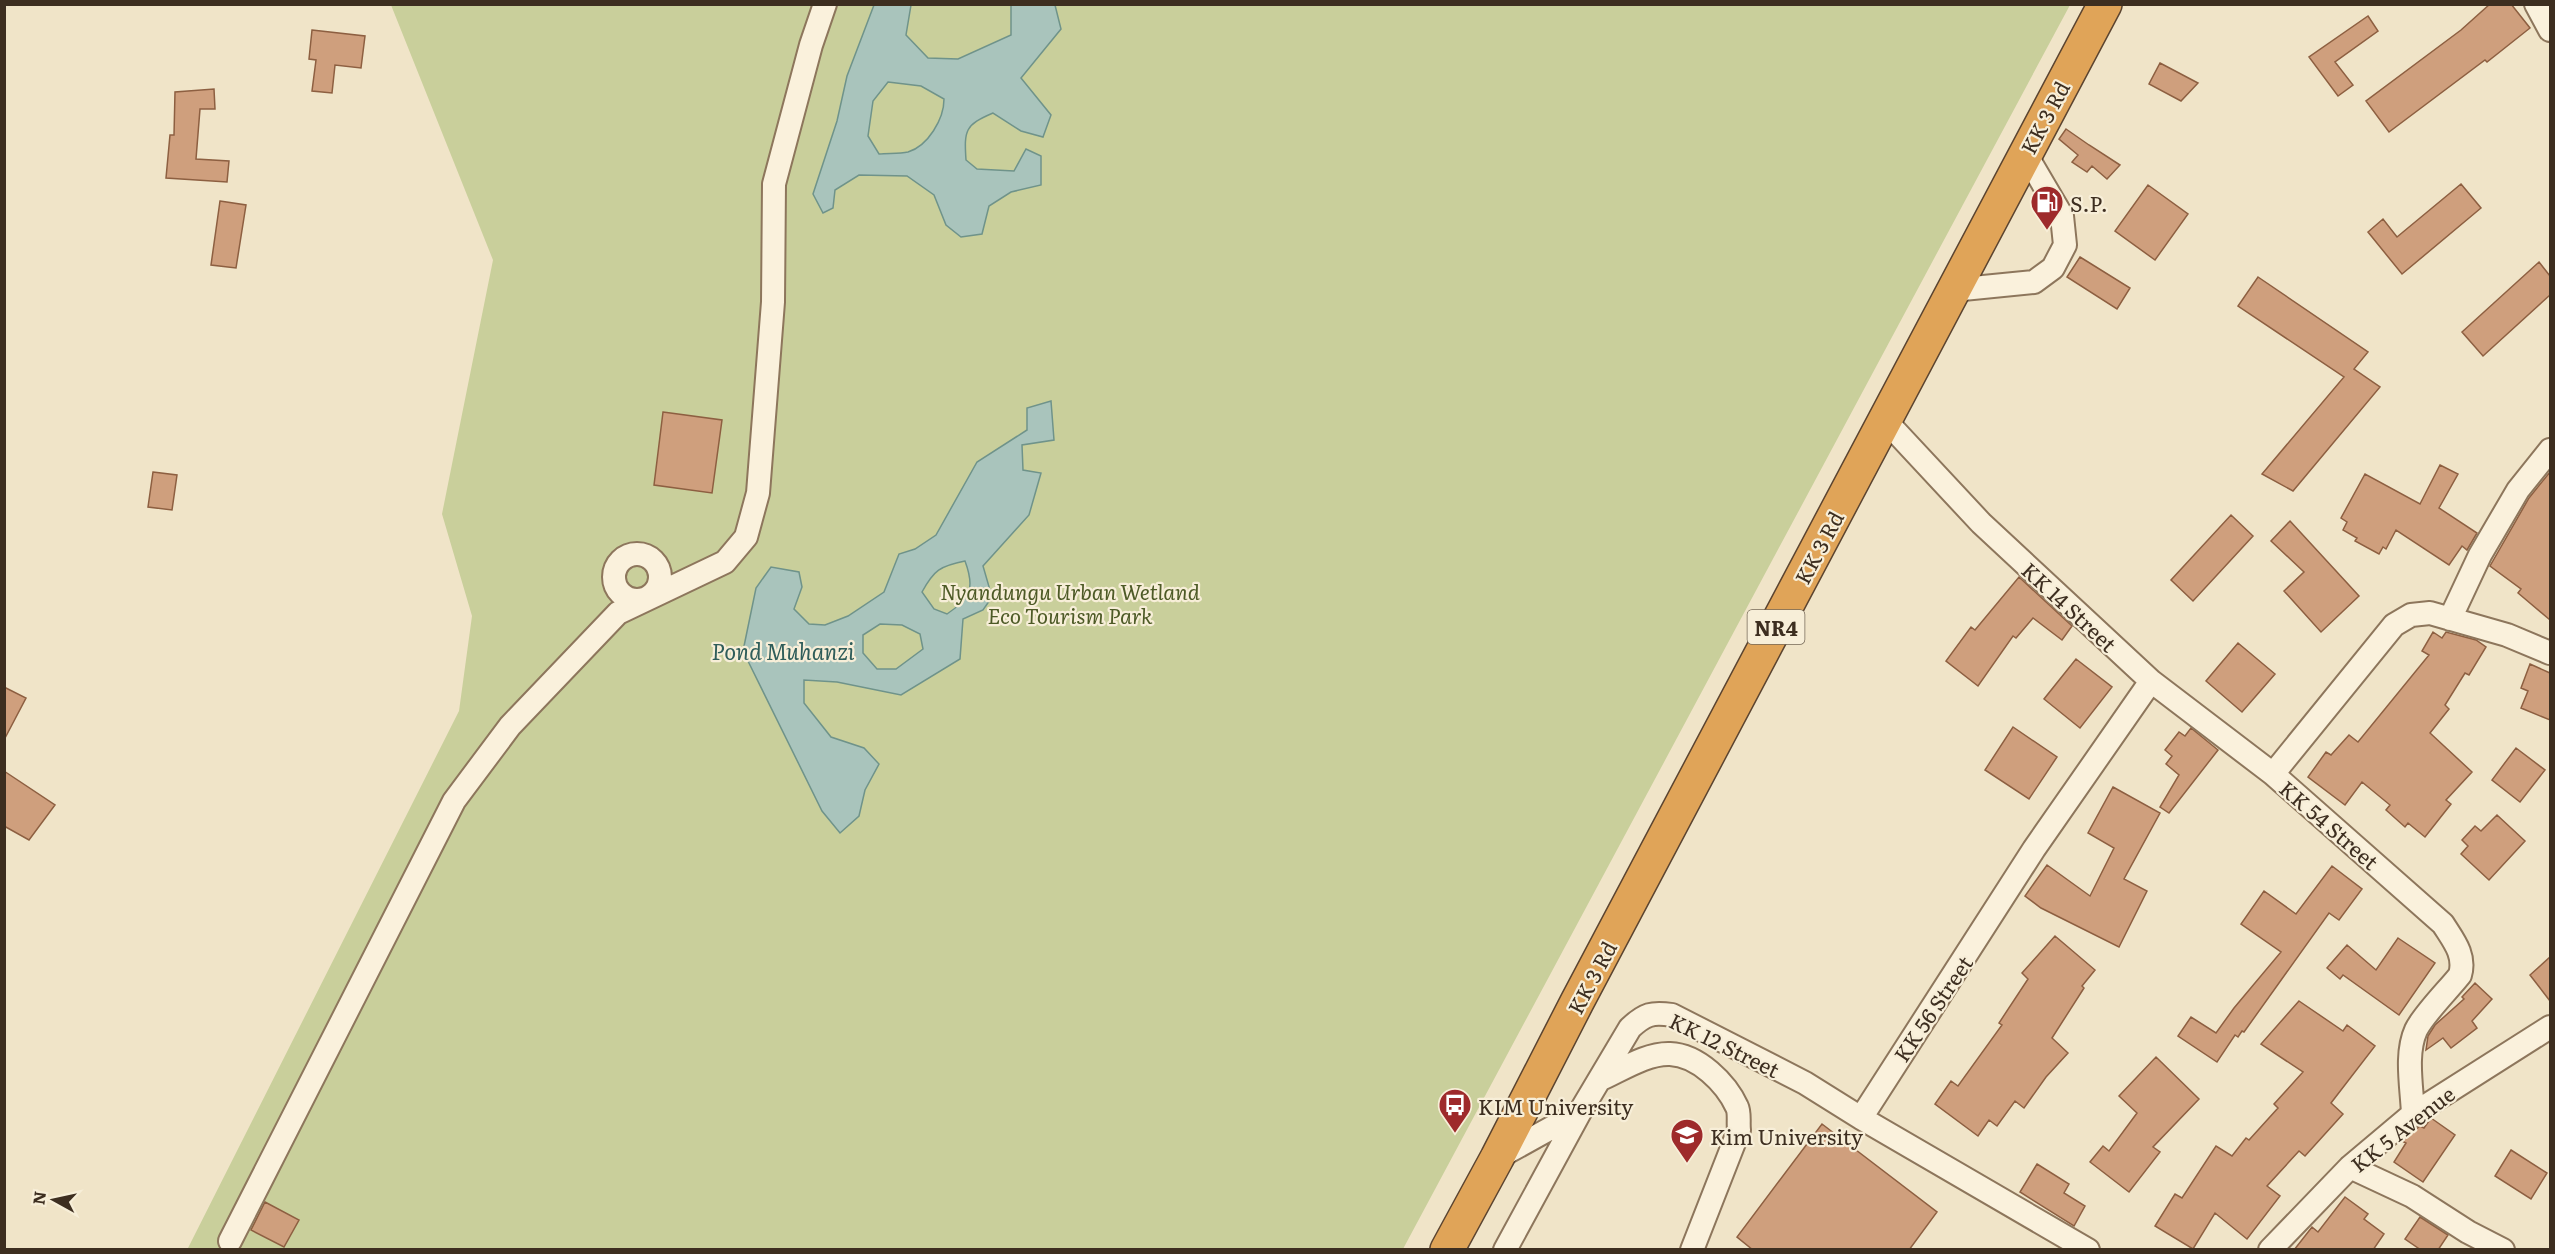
<svg xmlns="http://www.w3.org/2000/svg" width="2555" height="1254" font-family="Literata,serif">
<style>
.green{fill:#c9cf9b}
.water{fill:#a9c4bc;stroke:#6f938a;stroke-width:1.5;fill-rule:evenodd}
.building{fill:#cf9f7d;stroke:#8d5f41;stroke-width:1.5}
.lines{fill:none;stroke-linecap:round;stroke-linejoin:round}
.minor-casing{stroke:#8d765c;stroke-width:26}
.highway-casing{stroke:#5b4430;stroke-width:36}
.minor{stroke:#faf1dc;stroke-width:22}
.highway{stroke:#e0a458;stroke-width:33}
.labels{text-anchor:middle;dominant-baseline:central;stroke-width:4.5;stroke-linejoin:round;paint-order:stroke}
.shield{fill:#f7eed8;stroke:#756857;stroke-width:1.5}
.shield-label{font-size:20px;font-weight:bold;fill:#3d2e20}
.street-label{font-size:21px;fill:#3d2e20;stroke:#f7eed8}
.poi-label{font-size:21px;fill:#3d2e20;stroke:#f7eed8;text-anchor:start}
.park-label{font-size:21px;font-style:italic;fill:#4d5a26;stroke:#f7eed8}
.water-label{font-size:22px;font-style:italic;fill:#2f5d5a;stroke:#f7eed8}
</style>
<rect width="100%" height="100%" fill="#f0e4c8"/>
<path class="green" d="M 391,5 L 2070,5 L 1403,1249 L 187,1250 L 459,711 L 472,616 L 442,514 L 493,260 Z"/>
<path class="water" d="M 874,5 L 911,5 L 906,35 L 928,58 L 958,59 L 1011,35 L 1011,5 L 1055,5 L 1061,29 L 1021,78 L 1051,115 L 1043,137 L 1021,131 L 993,113 C 965,125 964,130 966,160 L 977,169 L 1014,171 L 1026,149 L 1041,156 L 1041,185 L 1011,192 L 989,206 L 982,234 L 961,237 L 946,225 L 934,195 L 907,176 L 859,175 L 835,190 L 833,208 L 823,213 L 813,194 L 837,121 L 847,76 ZM 888,82 L 921,86 L 944,99 C 944,119 928,146 908,152 C 899,154 888,153 879,154 L 868,136 L 873,101 Z
M 1051,401 L 1054,440 L 1022,445 L 1023,470 L 1041,473 L 1029,515 L 983,566 L 992,597 L 983,610 L 963,619 L 960,659 L 901,695 L 837,682 L 804,680 L 804,703 L 831,737 L 864,748 L 879,764 L 865,790 L 859,816 L 840,833 L 822,811 L 743,651 L 756,588 L 771,567 L 799,572 L 802,587 L 794,609 L 809,624 L 825,625 L 848,616 L 884,592 L 899,554 L 915,549 L 936,535 L 977,462 L 1027,430 L 1027,408 ZM 965,561 C 975,588 971,598 947,614 L 934,609 L 922,592 C 934,570 940,566 965,561 ZM 880,624 L 902,625 L 920,634 L 923,649 L 896,669 L 877,669 L 863,653 L 863,635 Z"/>
<path class="building" d="M 2490,4 L 2511,4 L 2530,28 L 2487,62 L 2485,60 L 2389,132 L 2366,101 L 2461,30 Z
M 2368,16 L 2378,31 L 2335,62 L 2353,85 L 2338,96 L 2309,57 Z
M 312,30 L 365,36 L 361,68 L 335,65 L 332,93 L 312,91 L 316,60 L 309,59 Z
M 2160,63 L 2198,83 L 2181,101 L 2149,84 Z
M 214,89 L 215,109 L 200,109 L 196,159 L 229,161 L 227,182 L 166,178 L 170,135 L 174,135 L 175,92 Z
M 2066,129 L 2089,145 L 2120,165 L 2107,179 L 2092,166 L 2087,172 L 2072,162 L 2078,155 L 2059,139 Z
M 2461,184 L 2481,208 L 2402,274 L 2368,232 L 2383,219 L 2397,237 Z
M 2148,185 L 2188,214 L 2155,260 L 2115,231 Z
M 220,201 L 246,205 L 236,268 L 211,265 Z
M 2080,257 L 2130,288 L 2117,309 L 2067,277 Z
M 2539,262 L 2550,276 L 2550,295 L 2483,356 L 2462,332 Z
M 2258,277 L 2368,352 L 2354,369 L 2380,387 L 2293,491 L 2262,474 L 2344,377 L 2238,306 Z
M 663,412 L 722,420 L 712,493 L 654,485 Z
M 2440,465 L 2458,474 L 2439,508 L 2477,533 L 2467,550 L 2462,546 L 2449,565 L 2396,530 L 2386,549 L 2383,547 L 2379,554 L 2355,541 L 2357,538 L 2343,530 L 2347,522 L 2341,518 L 2365,474 L 2420,504 Z
M 153,472 L 177,475 L 172,510 L 148,507 Z
M 2550,472 L 2550,620 L 2518,593 L 2521,589 L 2490,566 L 2529,498 Z
M 2231,515 L 2253,536 L 2193,601 L 2171,580 Z
M 2290,521 L 2359,596 L 2321,632 L 2284,591 L 2304,572 L 2271,541 Z
M 2019,577 L 2072,626 L 2062,640 L 2033,618 L 2016,638 L 2013,636 L 1978,686 L 1946,661 L 1971,627 L 1975,630 Z
M 2433,632 L 2442,638 L 2446,632 L 2476,640 L 2486,647 L 2469,675 L 2465,673 L 2445,705 L 2449,709 L 2430,733 L 2472,772 L 2446,800 L 2451,804 L 2425,837 L 2408,823 L 2405,827 L 2386,810 L 2390,805 L 2362,782 L 2345,805 L 2308,777 L 2326,752 L 2331,755 L 2349,735 L 2358,742 L 2429,655 L 2422,651 Z
M 2238,643 L 2275,674 L 2242,712 L 2206,681 Z
M 2076,659 L 2112,687 L 2080,728 L 2044,699 Z
M 2530,664 L 2550,673 L 2550,720 L 2521,708 L 2528,691 L 2521,688 Z
M 4,687 L 26,698 L 4,740 Z
M 2013,727 L 2057,757 L 2029,799 L 1985,770 Z
M 2191,728 L 2218,750 L 2169,813 L 2160,807 L 2179,775 L 2166,764 L 2172,756 L 2165,750 L 2179,732 L 2185,736 Z
M 2516,748 L 2545,770 L 2520,802 L 2492,780 Z
M 4,771 L 55,805 L 29,840 L 4,826 Z
M 2113,787 L 2160,813 L 2124,879 L 2147,891 L 2119,947 L 2041,908 L 2025,896 L 2047,865 L 2090,896 L 2114,848 L 2088,833 Z
M 2497,815 L 2525,841 L 2489,880 L 2461,854 L 2468,846 L 2462,840 L 2475,826 L 2481,831 Z
M 2332,866 L 2362,889 L 2339,920 L 2329,913 L 2244,1032 L 2242,1031 L 2238,1037 L 2235,1035 L 2217,1062 L 2178,1036 L 2191,1017 L 2216,1033 L 2234,1008 L 2281,952 L 2241,924 L 2264,891 L 2296,914 Z
M 2055,936 L 2095,970 L 2082,986 L 2084,988 L 2052,1038 L 2068,1053 L 2046,1077 L 2024,1108 L 2015,1101 L 1997,1126 L 1989,1120 L 1978,1136 L 1935,1104 L 1951,1081 L 1958,1086 L 2002,1025 L 1999,1023 L 2028,979 L 2022,973 Z
M 2398,938 L 2435,963 L 2399,1015 L 2343,975 L 2340,979 L 2327,968 L 2347,945 L 2376,970 Z
M 2550,957 L 2550,1001 L 2530,975 Z
M 2475,983 L 2492,999 L 2472,1021 L 2477,1028 L 2451,1048 L 2443,1038 L 2426,1050 L 2428,1036 L 2435,1025 L 2464,999 L 2462,997 Z
M 2299,1001 L 2343,1031 L 2347,1025 L 2375,1046 L 2331,1103 L 2343,1114 L 2305,1156 L 2299,1151 L 2267,1186 L 2280,1196 L 2247,1239 L 2215,1213 L 2193,1249 L 2155,1226 L 2175,1194 L 2182,1198 L 2216,1146 L 2232,1156 L 2246,1138 L 2249,1140 L 2278,1108 L 2274,1104 L 2303,1072 L 2261,1044 Z
M 2156,1057 L 2199,1099 L 2153,1147 L 2160,1152 L 2129,1192 L 2090,1162 L 2103,1146 L 2109,1151 L 2137,1113 L 2119,1096 Z
M 2431,1118 L 2455,1135 L 2423,1182 L 2394,1162 L 2406,1143 L 2402,1141 L 2420,1126 L 2424,1128 Z
M 1822,1124 L 1937,1212 L 1909,1250 L 1753,1250 L 1737,1237 Z
M 2511,1150 L 2547,1173 L 2531,1199 L 2495,1176 Z
M 2037,1164 L 2069,1184 L 2064,1193 L 2085,1206 L 2074,1226 L 2020,1192 Z
M 2345,1197 L 2368,1214 L 2364,1219 L 2384,1234 L 2373,1250 L 2294,1250 L 2312,1227 L 2318,1232 Z
M 265,1202 L 299,1220 L 284,1247 L 251,1230 Z
M 2420,1217 L 2448,1235 L 2438,1250 L 2421,1250 L 2405,1239 Z"/>
<g class="lines">
<g class="minor-casing">
<path id="minor" d="M 2536,4 L 2550,30
M 1953,290 L 2034,282 L 2053,268 L 2065,245 L 2062,216 L 2025,153
M 1885,420 L 1981,523 L 2151,681 L 2273,774
M614 577a23 23 0 1 1 46 0a23 23 0 1 1-46 0Z
M 2450,619 L 2480,555 L 2518,490 L 2550,450
M 1599,1080 C 1620,1071 1646,1053 1670,1054 C 1698,1055 1726,1083 1737,1107 C 1740,1113 1738,1123 1739,1130 L 1692,1250
M 2413,1114 C 2412,1088 2405,1054 2416,1030 C 2423,1015 2449,989 2460,975 C 2466,955 2453,940 2443,924 L 2273,774 L 2394,625 L 2411,615 L 2430,613 L 2507,635 L 2550,653
M 1497,1158 L 1580,1112 L 1630,1028 C 1645,1014 1652,1012 1672,1015 L 1805,1083 L 1861,1118
M 2350,1167 L 2412,1196 L 2468,1232 L 2503,1250
M 230,1241 L 454,801 L 510,726 L 618,613 L 725,562 L 746,537 L 758,493 L 773,302 L 774,184 L 811,45 L 825,4
M 1505,1250 L 1580,1112
M 2088,1250 L 1861,1118 L 2034,849 L 2151,681
M 2270,1250 L 2350,1167 L 2413,1114 L 2550,1027"/>
</g>
<g class="highway-casing">
<path id="highway" d="M 1447,1250 L 1497,1158 L 1577,1002 L 2105,4"/>
</g>
<use href="#minor" class="minor"/>
<use href="#highway" class="highway"/>
</g>
<defs>
<g id="fuel-pin" transform="scale(1.725)"><path d="M0 17L-7.5 6A9.5 9.5 0 1 1 7.5 6Z" fill="#9e2a2b" stroke="#f7eed8"/><path d="M-5.5-6h7V0h2V4h1.3V-2.5L3-4.5l.8-.8L6-3V5H2.5V1h-1V6h-7ZM-4.2-4.7v3.2H.2V-4.7Z" fill="#fff"/></g>
<g id="bus-pin" transform="scale(1.725)"><path d="M0 17L-7.5 6A9.5 9.5 0 1 1 7.5 6Z" fill="#9e2a2b" stroke="#f7eed8"/><path d="M-5-6H5V4H4V6H2V4H-2V6H-4V4H-5ZM-3.5-4V0h7V-4ZM-3.5 1.2v1.5H-2V1.2ZM2 1.2v1.5H3.5V1.2Z" fill="#fff"/></g>
<g id="school-pin" transform="scale(1.725)"><path d="M0 17L-7.5 6A9.5 9.5 0 1 1 7.5 6Z" fill="#9e2a2b" stroke="#f7eed8"/><path d="M0-5L7-2L0 1L-7-2ZM-4 1L0 2.5L4 1V4Q0 6-4 4Z" fill="#fff"/></g>
</defs>
<g fill-rule="evenodd">
<use href="#fuel-pin" x="2047" y="202"/>
<use href="#bus-pin" x="1455" y="1105"/>
<use href="#school-pin" x="1687" y="1135"/>
</g>
<g class="labels">
<rect class="shield" x="1747.5" y="610" width="57" height="34" rx="4.5"/>
<g class="shield-label">
<text x="1776" y="627">NR4</text>
</g>
<g class="street-label">
<text transform="translate(2044 117) rotate(-62)">KK 3 Rd</text>
<text transform="translate(1818 547) rotate(-62)">KK 3 Rd</text>
<text transform="translate(2070 606) rotate(43)">KK 14 Street</text>
<text transform="translate(2330 824) rotate(41)">KK 54 Street</text>
<text transform="translate(1591 977) rotate(-62)">KK 3 Rd</text>
<text transform="translate(1932 1008) rotate(-56)">KK 56 Street</text>
<text transform="translate(1725 1044) rotate(26)">KK 12 Street</text>
<text transform="translate(2402 1128) rotate(-38)">KK 5 Avenue</text>
</g>
<g class="poi-label">
<text x="2070" y="202">S.P.</text>
<text x="1478" y="1105">KIM University</text>
<text x="1710" y="1135">Kim University</text>
</g>
<g class="park-label">
<text x="1070" y="590">Nyandungu Urban Wetland<tspan x="1070" dy="24">Eco Tourism Park</tspan></text>
</g>
<g class="water-label">
<text x="783" y="650">Pond Muhanzi</text>
</g>
</g>
<rect width="2555" height="1254" fill="none" stroke="#3d2e20" stroke-width="12"/>
<g transform="translate(54 1200) rotate(278)" stroke="#f7eed8" stroke-width="4.5" paint-order="stroke">
<path d="M0-4.5L10 22L0 15L-10 22Z" fill="#3d2e20"/>
<text y="-9" font-size="16" font-weight="bold" text-anchor="middle" fill="#3d2e20">N</text>
</g>
</svg>
